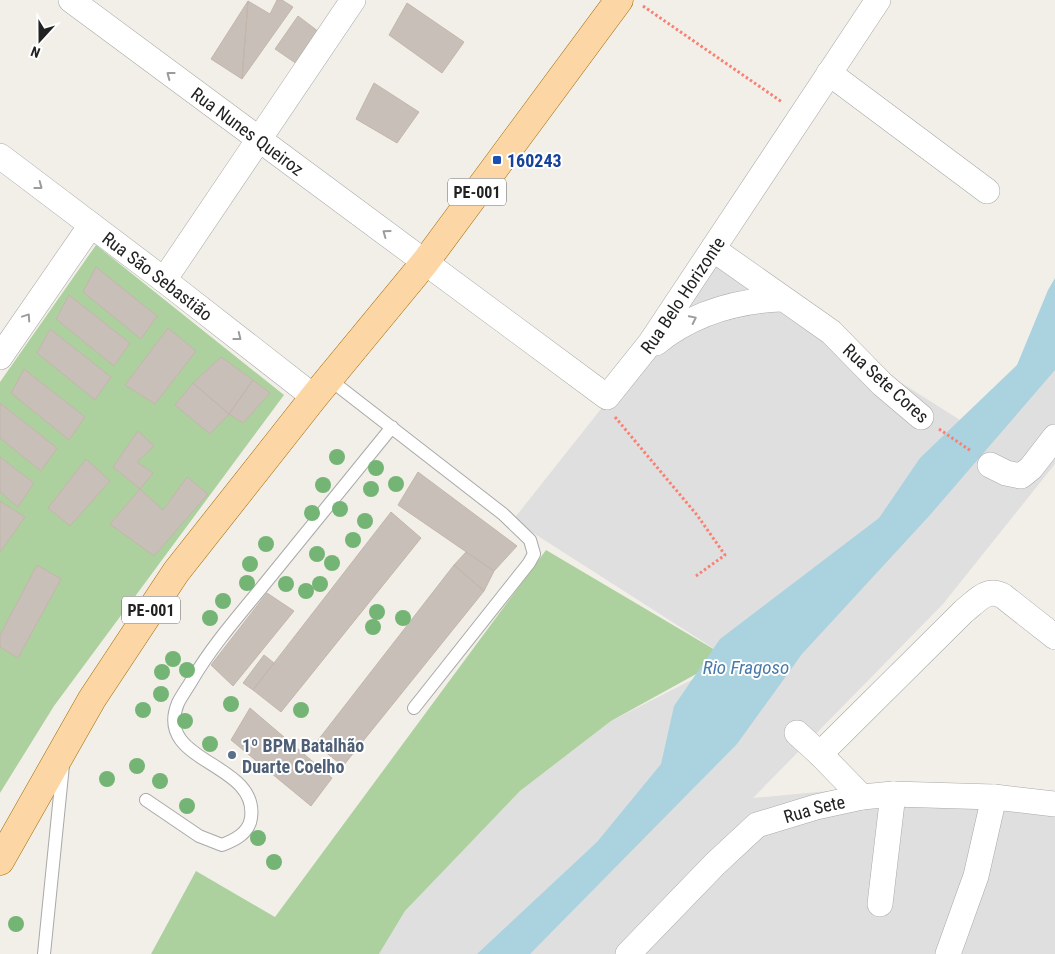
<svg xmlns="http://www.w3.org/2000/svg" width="1055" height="954" font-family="'Roboto Condensed',sans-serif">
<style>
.residential{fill:#e0dfdf}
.forest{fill:#add19e}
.water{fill:#aad3df}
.building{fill:#c7bfb8;stroke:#c4b6ab}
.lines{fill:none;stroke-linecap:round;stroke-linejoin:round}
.service-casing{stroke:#a9a9a9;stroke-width:14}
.minor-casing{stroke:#a9a9a9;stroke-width:26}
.primary-casing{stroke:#a06b00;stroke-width:29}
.path{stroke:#fa8072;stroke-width:3;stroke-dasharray:2.5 2.5;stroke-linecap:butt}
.service{stroke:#fff;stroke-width:12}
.minor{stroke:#fff;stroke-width:25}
.primary{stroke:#fcd6a4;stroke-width:28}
.tree{fill:#74b475}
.oneway{stroke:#9c9c9c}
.transit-dot{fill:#1a4fb4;stroke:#fff;stroke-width:2}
.service-dot{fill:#5c6f8a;stroke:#fff;stroke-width:2}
.labels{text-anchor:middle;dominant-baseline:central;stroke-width:4;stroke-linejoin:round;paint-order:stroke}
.shield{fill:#fff;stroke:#646464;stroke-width:1}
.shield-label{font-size:16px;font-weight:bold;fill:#222}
.street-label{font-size:18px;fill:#222;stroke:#fff}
.transit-label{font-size:18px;font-weight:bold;fill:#164399;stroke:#fff;text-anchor:start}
.service-label{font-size:18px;font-weight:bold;fill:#4e5e75;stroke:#fff;text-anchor:start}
.water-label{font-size:19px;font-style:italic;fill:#4a7aab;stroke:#fff}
</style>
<rect width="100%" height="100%" fill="#f2efe9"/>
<path class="residential" d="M 715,265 L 979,432 L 1055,355 L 1055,464 L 943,604 L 753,798 L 882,786 L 1055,802 L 1055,954 L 379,954 L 405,911 L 520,791 L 611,721 L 711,670 L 727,657 L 513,520 Z"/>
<path class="forest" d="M 96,245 L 284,395 L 54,706 L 0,793 L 0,382 Z
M 546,550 L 727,657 L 611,721 L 520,791 L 405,911 L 379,954 L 151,954 L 196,871 L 275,917 Z"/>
<path class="water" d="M 1055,278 L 1055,370 L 930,515 L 802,654 L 737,744 L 530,954 L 477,954 L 597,842 L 661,764 L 674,706 L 720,639 L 879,518 L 920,458 L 1017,365 L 1048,290 Z"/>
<path class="building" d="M 277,0 L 282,0 L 293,7 L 242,79 L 248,1 L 270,14 Z
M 248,1 L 242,79 L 211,59 Z
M 407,3 L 464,42 L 442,73 L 389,35 Z
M 298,16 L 319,32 L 297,64 L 275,49 Z
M 374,83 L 419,112 L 397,143 L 356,119 Z
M 96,267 L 157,316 L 141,339 L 83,292 Z
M 69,295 L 130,343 L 114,366 L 56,319 Z
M 168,328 L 196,351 L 155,404 L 125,385 Z
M 50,329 L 111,377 L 95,400 L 37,353 Z
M 221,357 L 253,380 L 229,414 L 193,383 Z
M 24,369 L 85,417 L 69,440 L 11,393 Z
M 253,380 L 270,393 L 243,423 L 229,414 Z
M 193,383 L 229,414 L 210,434 L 175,405 Z
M 0,403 L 57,448 L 41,471 L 0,438 Z
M 138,431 L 154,446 L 137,462 L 153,473 L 140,489 L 113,467 Z
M 0,457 L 34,483 L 18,507 L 0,492 Z
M 86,459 L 110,481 L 70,526 L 48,508 Z
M 418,472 L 517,546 L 494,571 L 398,505 Z
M 187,477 L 208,494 L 154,556 L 110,524 L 140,489 L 163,510 Z
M 0,501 L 25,517 L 0,552 Z
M 391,512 L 421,538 L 281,712 L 253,690 Z
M 466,552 L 494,571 L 484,591 L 454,565 Z
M 37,565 L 61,579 L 18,658 L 0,647 L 0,635 Z
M 454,565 L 484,591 L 343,766 L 315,744 Z
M 267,593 L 294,611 L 233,686 L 211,665 Z
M 264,655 L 274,663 L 253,690 L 243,683 Z
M 250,708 L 332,778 L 311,806 L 231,740 Z"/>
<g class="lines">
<g class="service-casing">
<path id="service" d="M 329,379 L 503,514 L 530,540 L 534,554 L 529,563 L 414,708
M 146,800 L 199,836 L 222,845 C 235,840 249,833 251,818 C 259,761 153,764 178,703 C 182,695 188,687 192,680 C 211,648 234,621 258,592 C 303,537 347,482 392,427
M 44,954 L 63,765"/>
</g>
<g class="minor-casing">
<g id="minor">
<path id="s1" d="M 71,0 L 607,397 L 651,342 L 878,0"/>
<path d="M 829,73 L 987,191"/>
<path id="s2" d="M 0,156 L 164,280 L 314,397"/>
<path d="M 713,249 L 831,332 L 882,384 L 921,417"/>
<path d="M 164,280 L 353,0"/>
<path d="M 656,343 C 693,313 735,301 781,299"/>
<path d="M 0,357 L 91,225"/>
<path d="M 990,465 L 1006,473 L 1021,476 L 1031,468 L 1055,437"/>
<path d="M 797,733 L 820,754 L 862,797"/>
<path d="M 820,754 L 964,611 C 977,601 987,587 1003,596 L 1055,637"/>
<path d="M 880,904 L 893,794"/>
<path id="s3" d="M 628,954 L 715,864 L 757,825 L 816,807 L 862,797 L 893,794 L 994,797 L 1055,804"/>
<path d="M 948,954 L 976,876 L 994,797"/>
</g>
</g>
<g class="primary-casing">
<path id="primary" d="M 0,861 L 92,699 L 176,572 L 314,397 L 426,261 L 619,0"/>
</g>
<path class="path" d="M 643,6 L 782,102
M 615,417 L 697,515 L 725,555 L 696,576
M 939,429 L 971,451"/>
<use href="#service" class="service"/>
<use href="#minor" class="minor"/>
<use href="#primary" class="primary"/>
</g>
<g class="tree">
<circle cx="337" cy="457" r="8"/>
<circle cx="376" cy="468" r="8"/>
<circle cx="396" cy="484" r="8"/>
<circle cx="323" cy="485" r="8"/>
<circle cx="371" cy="489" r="8"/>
<circle cx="340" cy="509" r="8"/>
<circle cx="312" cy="513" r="8"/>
<circle cx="365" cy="521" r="8"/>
<circle cx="353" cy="540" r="8"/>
<circle cx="266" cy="544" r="8"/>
<circle cx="317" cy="554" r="8"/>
<circle cx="332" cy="563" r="8"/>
<circle cx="250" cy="564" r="8"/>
<circle cx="247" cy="583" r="8"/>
<circle cx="286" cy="584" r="8"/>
<circle cx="320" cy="584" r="8"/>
<circle cx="306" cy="591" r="8"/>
<circle cx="223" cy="601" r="8"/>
<circle cx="377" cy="612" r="8"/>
<circle cx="210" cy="618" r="8"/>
<circle cx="403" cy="618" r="8"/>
<circle cx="373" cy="627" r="8"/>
<circle cx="173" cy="659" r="8"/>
<circle cx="187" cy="670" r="8"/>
<circle cx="162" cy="672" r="8"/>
<circle cx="161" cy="694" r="8"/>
<circle cx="231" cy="704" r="8"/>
<circle cx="143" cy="710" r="8"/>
<circle cx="301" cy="710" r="8"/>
<circle cx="185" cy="721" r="8"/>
<circle cx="210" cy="744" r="8"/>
<circle cx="137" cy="766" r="8"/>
<circle cx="107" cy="779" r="8"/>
<circle cx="160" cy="781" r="8"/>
<circle cx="187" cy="806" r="8"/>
<circle cx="258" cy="838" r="8"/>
<circle cx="274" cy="862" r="8"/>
<circle cx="16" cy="924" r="8"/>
</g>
<defs><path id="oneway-chevron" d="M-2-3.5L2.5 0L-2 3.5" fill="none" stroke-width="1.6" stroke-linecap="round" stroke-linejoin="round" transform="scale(1.25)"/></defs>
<g class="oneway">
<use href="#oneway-chevron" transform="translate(170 75) rotate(-143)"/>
<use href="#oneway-chevron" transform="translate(39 186) rotate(37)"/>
<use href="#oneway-chevron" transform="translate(386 233) rotate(-144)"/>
<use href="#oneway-chevron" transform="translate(27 317) rotate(-56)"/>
<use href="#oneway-chevron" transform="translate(693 319) rotate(-26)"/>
<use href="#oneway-chevron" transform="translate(238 337) rotate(38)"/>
</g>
<rect class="transit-dot" x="492" y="155" width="10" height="10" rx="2.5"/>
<circle class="service-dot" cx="232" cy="755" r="5"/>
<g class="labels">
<g class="shield">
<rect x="448" y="178.5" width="58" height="27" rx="4"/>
<rect x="122" y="596.5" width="58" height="27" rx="4"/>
</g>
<g class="shield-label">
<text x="477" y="192">PE-001</text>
<text x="151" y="610">PE-001</text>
</g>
<g class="street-label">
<text stroke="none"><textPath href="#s1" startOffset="220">Rua Nunes Queiroz</textPath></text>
<text stroke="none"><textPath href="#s2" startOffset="198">Rua São Sebastião</textPath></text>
<text stroke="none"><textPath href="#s1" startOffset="794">Rua Belo Horizonte</textPath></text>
<text transform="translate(886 383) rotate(42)">Rua Sete Cores</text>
<text stroke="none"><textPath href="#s3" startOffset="242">Rua Sete</textPath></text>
</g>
<g class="transit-label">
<text x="507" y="160">160243</text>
</g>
<g class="service-label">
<text x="242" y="745">1º BPM Batalhão<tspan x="242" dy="21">Duarte Coelho</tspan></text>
</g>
<g class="water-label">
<text x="746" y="667">Rio Fragoso</text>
</g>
</g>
<g transform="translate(40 40) rotate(201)" stroke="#ffffff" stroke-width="4" paint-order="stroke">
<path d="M0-4L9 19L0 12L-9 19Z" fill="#222222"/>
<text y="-8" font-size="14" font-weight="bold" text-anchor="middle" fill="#222222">N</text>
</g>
</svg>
